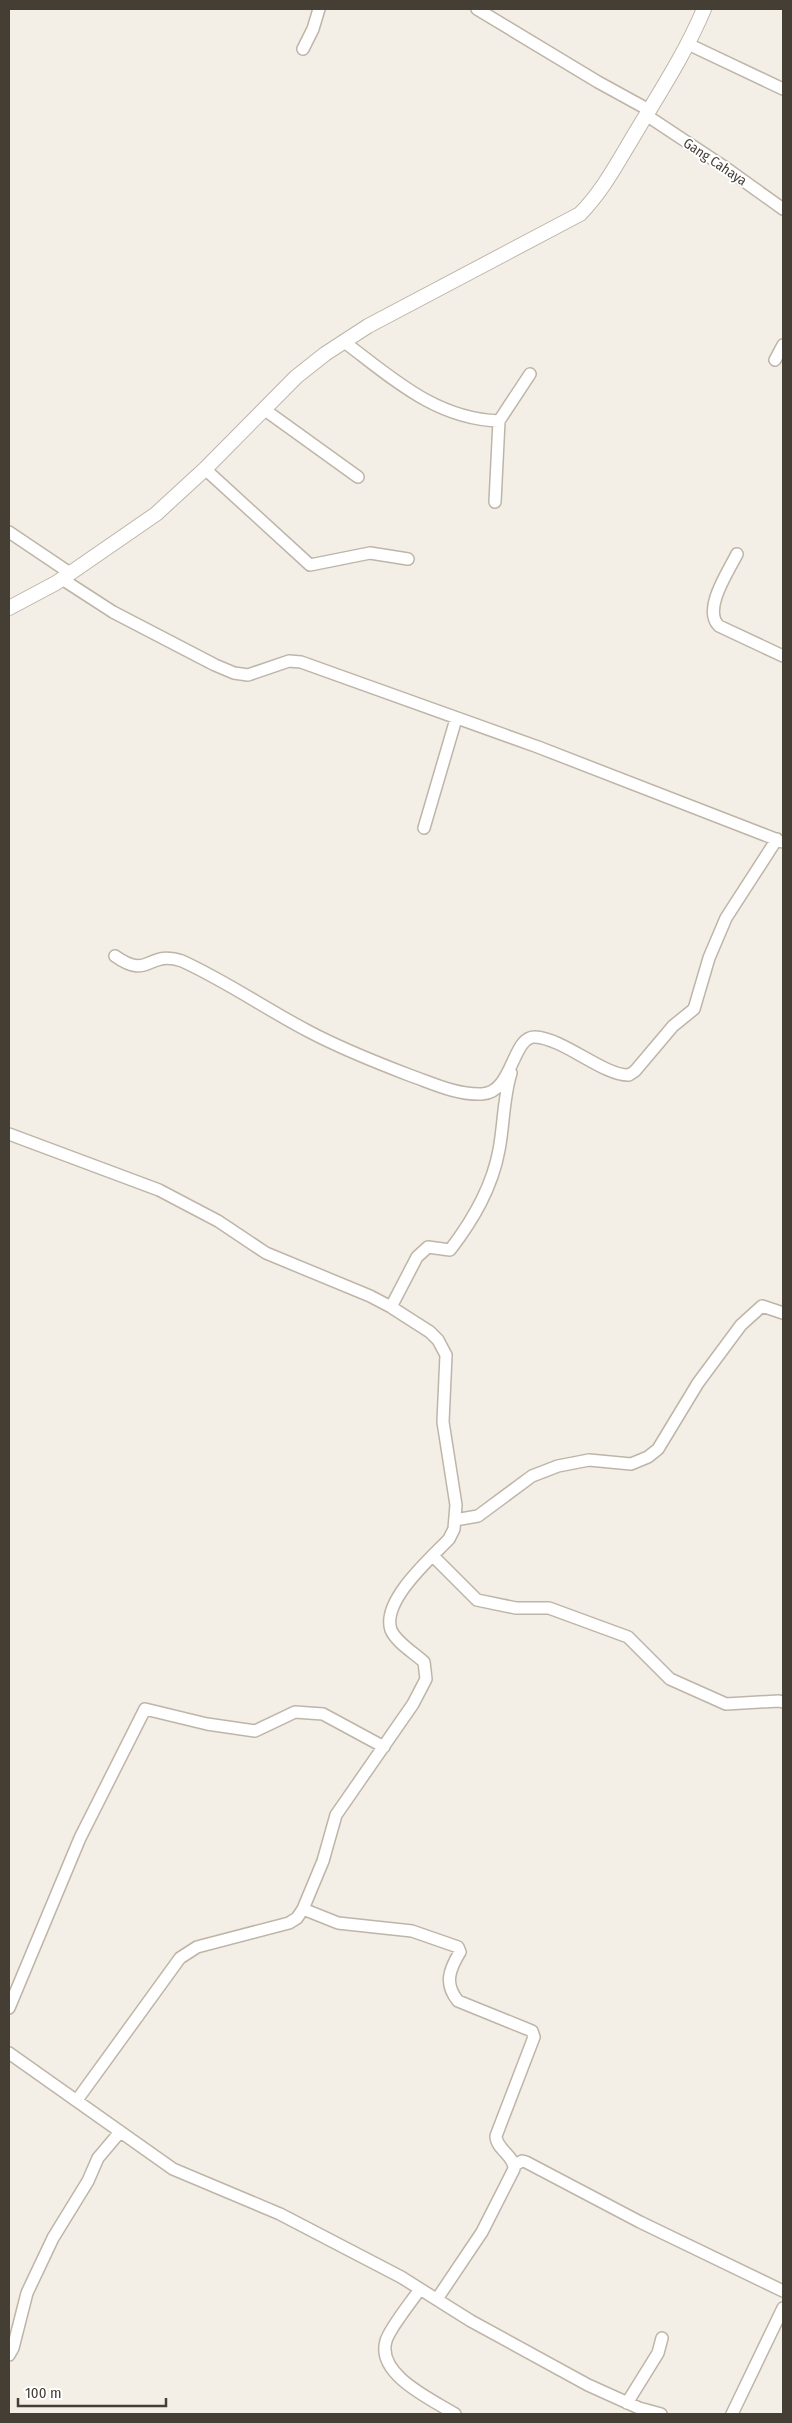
<svg xmlns="http://www.w3.org/2000/svg" width="792" height="2423" font-family="'Fira Sans Condensed',sans-serif">
<style>
.lines{fill:none;stroke-linecap:round;stroke-linejoin:round}
.minor-casing{stroke:#beb5a8;stroke-width:14}
.tertiary-casing{stroke:#beb5a8;stroke-width:16}
.minor{stroke:#fff;stroke-width:11}
.tertiary{stroke:#fff;stroke-width:14}
.labels{text-anchor:middle;dominant-baseline:central;stroke-width:4;stroke-linejoin:round;paint-order:stroke}
.street-label{font-size:14px;fill:#453e35;stroke:#fff}
</style>
<rect width="100%" height="100%" fill="#f3eee6"/>
<g class="lines">
<g class="minor-casing">
<path id="minor" d="M 477,9 L 598,82 L 649,110
M 688,44 L 783,89
M 303,49 L 313,29 L 319,9
M 646,115 L 723,166 L 783,209
M 343,341 C 391,377 435,419 499,421
M 775,360 L 783,345
M 265,410 L 358,477
M 205,469 L 310,565 L 370,553 L 408,559
M 495,502 L 499,421 L 530,374
M 9,532 L 70,573
M 737,554 C 728,572 702,610 719,626 L 783,656
M 62,579 L 113,612 L 215,665 L 234,673 L 248,675 L 289,661 L 301,662 L 538,747 L 783,842
M 424,828 L 456,719
M 115,956 C 150,981 147,949 182,961 C 226,981 266,1009 308,1031 C 340,1048 375,1062 409,1075 C 432,1083 456,1095 482,1094 C 513,1093 512,1036 535,1037 C 563,1038 604,1076 629,1075 L 635,1071 L 673,1026 L 694,1009 L 709,958 L 726,918 L 777,839
M 9,1134 L 159,1190 L 218,1221 L 266,1253 L 370,1296 L 391,1307 L 417,1257 L 428,1247 L 450,1250 C 473,1220 492,1188 499,1150 C 504,1124 503,1099 511,1073
M 455,1520 L 478,1516 L 532,1476 L 558,1466 L 589,1460 L 631,1464 L 648,1457 L 658,1449 L 698,1383 L 741,1325 L 762,1306 L 783,1313
M 433,1556 L 477,1600 L 516,1608 L 549,1608 L 628,1637 L 670,1679 L 726,1704 L 779,1701 L 783,1702
M 303,1909 L 338,1923 L 412,1931 L 458,1947 L 460,1952 C 449,1970 444,1984 458,2001 L 532,2031 L 534,2037 L 496,2136 C 496,2149 515,2156 514,2169 L 482,2232 L 437,2299
M 9,2008 L 80,1838 L 145,1709 L 207,1724 L 255,1731 L 295,1712 L 323,1714 L 384,1747
M 9,2053 L 173,2169 L 280,2214 L 401,2277 L 471,2321 L 588,2385 L 639,2408 L 661,2414
M 77,2100 L 180,1958 L 197,1947 L 289,1923 L 297,1918 L 303,1909 L 323,1861 L 336,1815 L 413,1704 L 426,1679 L 424,1662 C 414,1653 396,1642 391,1630 C 381,1601 431,1558 449,1539 L 454,1529 L 456,1505 L 443,1422 L 446,1355 L 438,1340 L 430,1332 L 391,1307
M 515,2165 L 522,2161 L 526,2162 L 640,2222 L 783,2291
M 420,2289 C 412,2301 389,2329 386,2341 C 376,2375 433,2400 455,2414
M 9,2355 L 13,2348 L 27,2293 L 53,2238 L 88,2181 L 98,2158 L 120,2132
M 627,2403 L 658,2353 L 662,2338
M 732,2414 L 783,2308"/>
</g>
<g class="tertiary-casing">
<path id="tertiary" d="M 9,608 L 56,583 L 156,514 L 205,469 L 296,377 L 325,354 L 368,326 L 580,214 C 603,191 619,160 636,132 C 660,92 686,52 704,9"/>
</g>
<use href="#minor" class="minor"/>
<use href="#tertiary" class="tertiary"/>
</g>
<g class="labels">
<g class="street-label">
<text transform="translate(715 162) rotate(34)">Gang Cahaya</text>
</g>
</g>
<rect width="792" height="2423" fill="none" stroke="#453e35" stroke-width="20"/>
<path d="M18 2398v8h148v-8" fill="none" stroke="#453e35" stroke-width="2.5"/>
<text x="25" y="2398" font-size="15" fill="#453e35" stroke="#ffffff" stroke-width="4" paint-order="stroke">100 m</text>
</svg>
